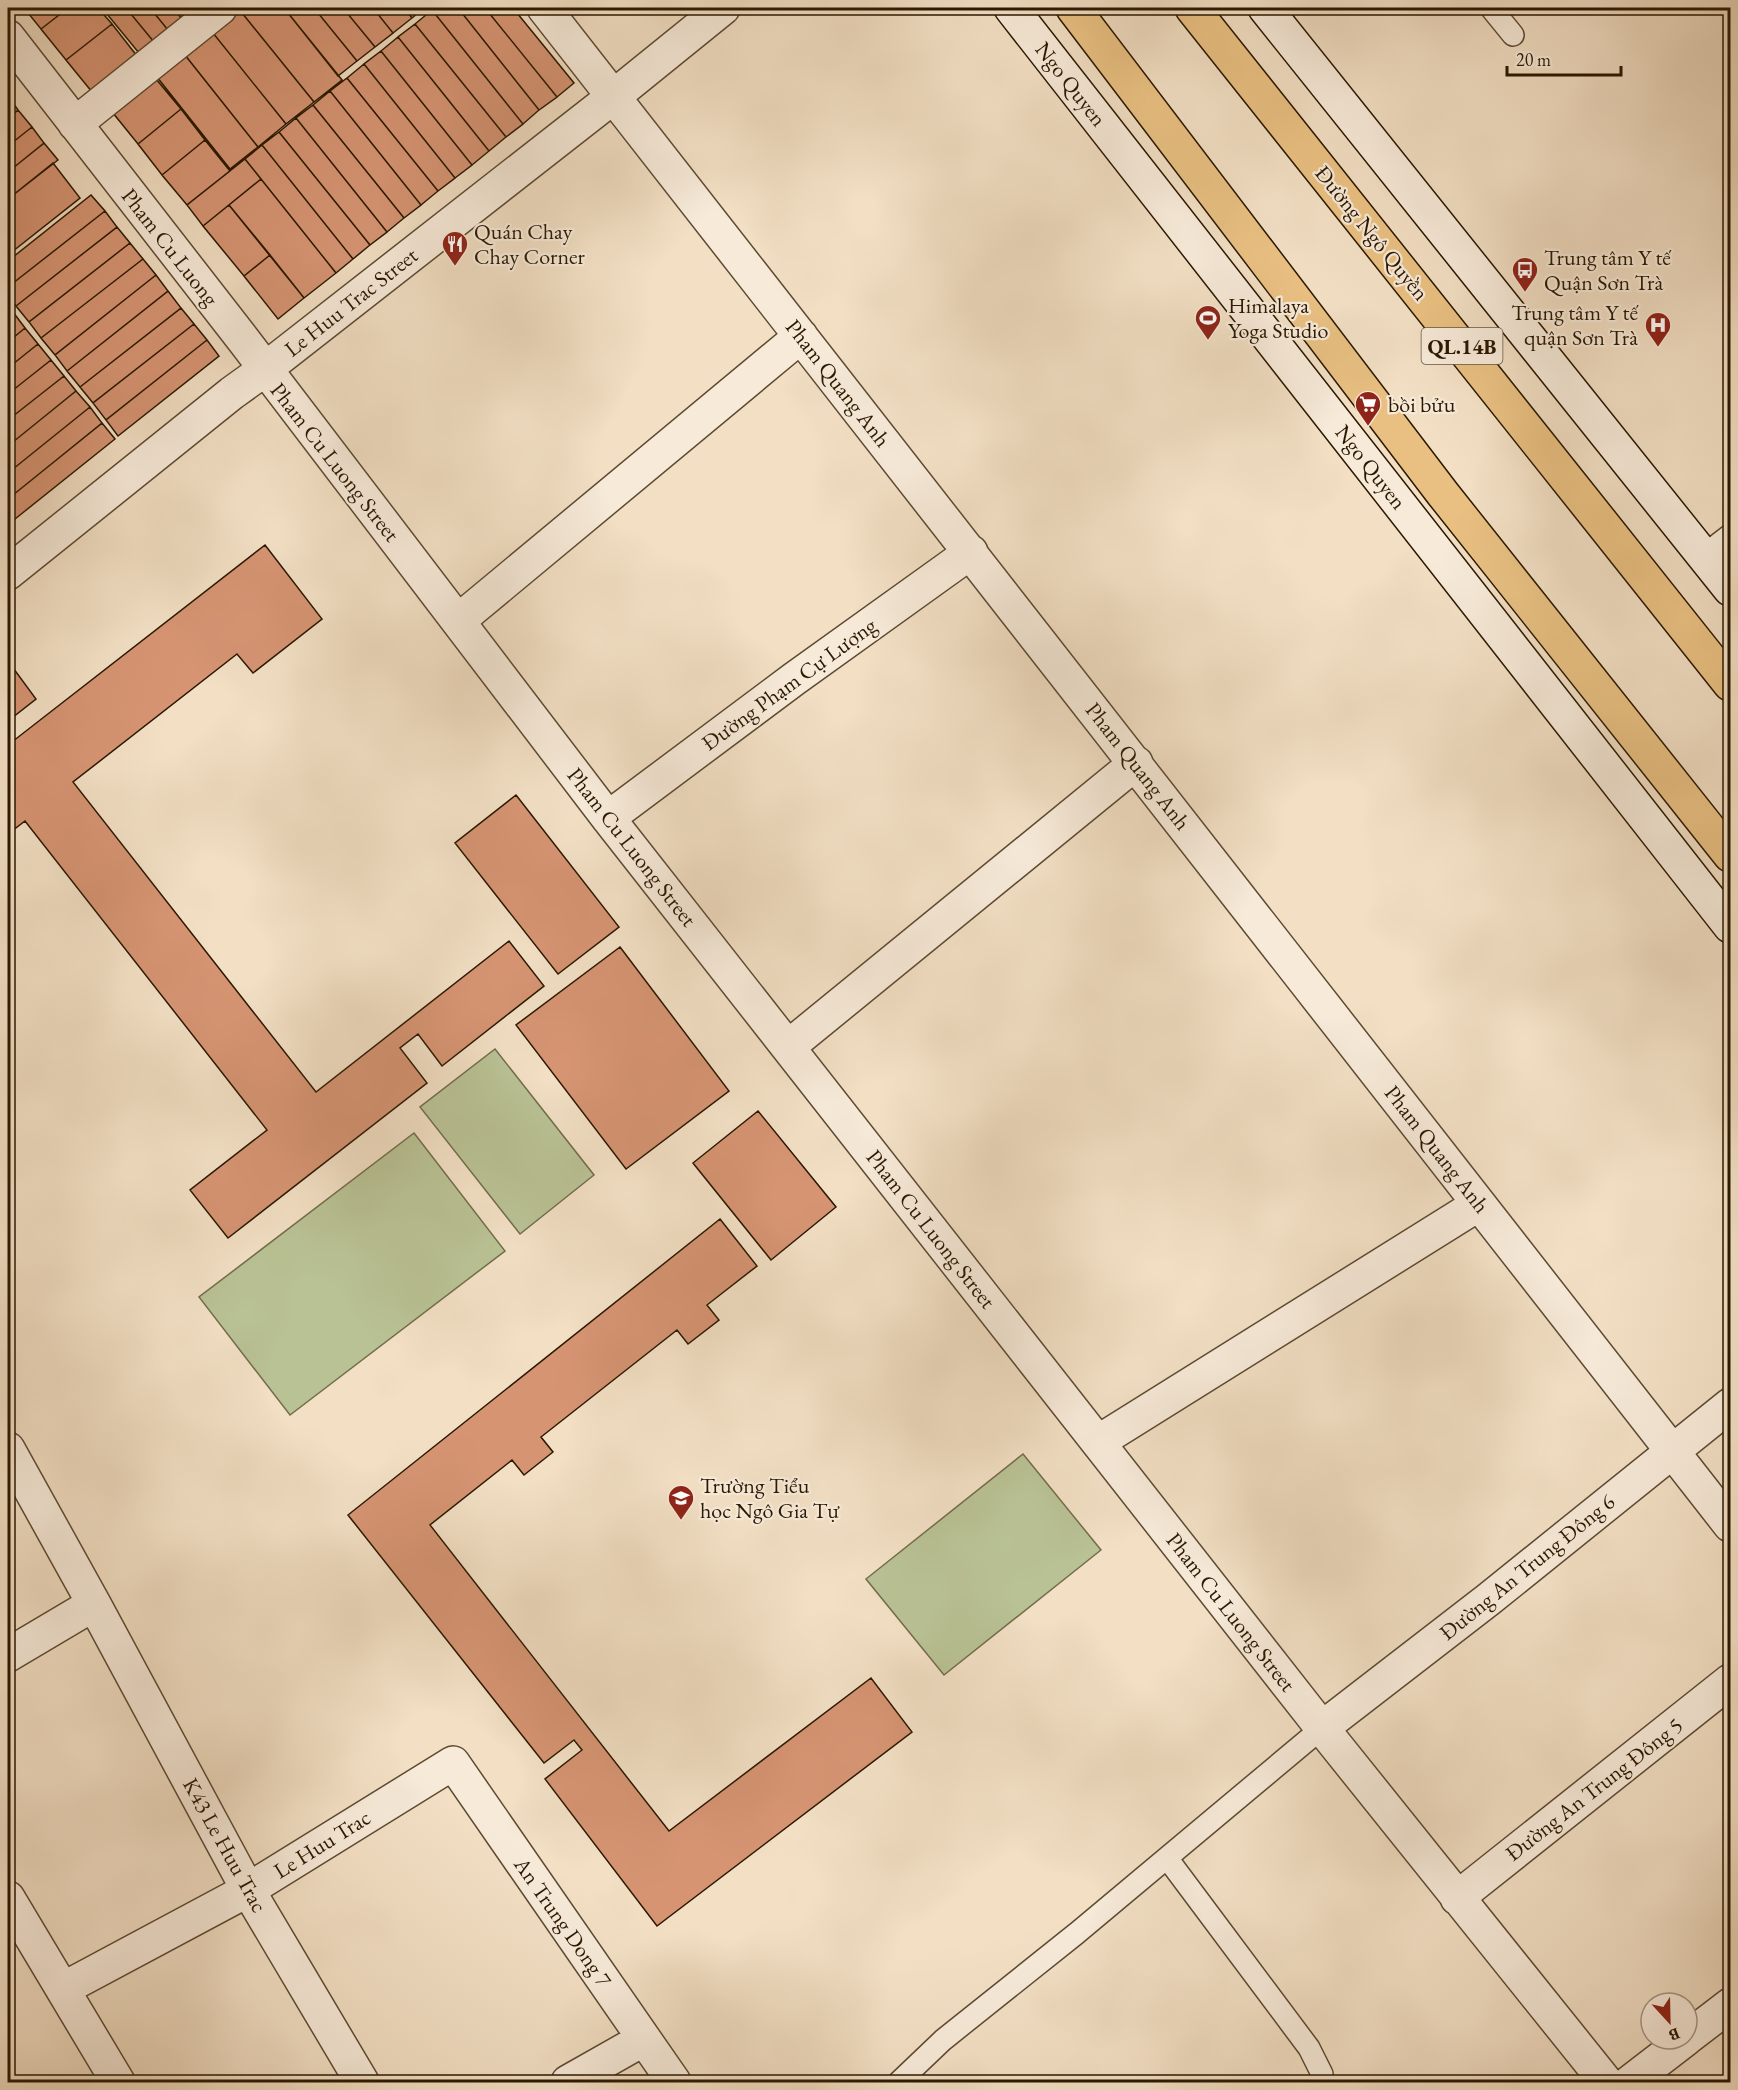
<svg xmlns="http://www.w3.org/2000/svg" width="1738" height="2090" font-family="'EB Garamond',serif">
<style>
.green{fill:#b9c295;stroke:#726d4b;stroke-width:1.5}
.building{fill:#d69473;stroke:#2a1801;stroke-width:1.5}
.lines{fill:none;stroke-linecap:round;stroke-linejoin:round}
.lane-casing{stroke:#5c4a32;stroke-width:24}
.street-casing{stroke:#5c4a32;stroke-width:36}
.secondary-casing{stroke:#2a1801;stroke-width:36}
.highway-casing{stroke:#2a1801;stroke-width:36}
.lane{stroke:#f7ead9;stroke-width:21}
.street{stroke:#f7ead9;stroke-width:33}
.secondary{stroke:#f7ead9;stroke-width:33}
.highway{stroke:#e9c082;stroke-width:33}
.labels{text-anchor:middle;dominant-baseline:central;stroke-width:4.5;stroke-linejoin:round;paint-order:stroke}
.shield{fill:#f7ead9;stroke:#685742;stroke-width:1.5}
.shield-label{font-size:21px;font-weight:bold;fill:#2a1801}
.street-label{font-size:22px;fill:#2a1801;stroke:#f7ead9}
.poi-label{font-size:22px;fill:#2a1801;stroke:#f7ead9;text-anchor:start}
</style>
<rect width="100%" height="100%" fill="#f2dfc4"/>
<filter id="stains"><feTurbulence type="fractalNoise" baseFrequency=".00333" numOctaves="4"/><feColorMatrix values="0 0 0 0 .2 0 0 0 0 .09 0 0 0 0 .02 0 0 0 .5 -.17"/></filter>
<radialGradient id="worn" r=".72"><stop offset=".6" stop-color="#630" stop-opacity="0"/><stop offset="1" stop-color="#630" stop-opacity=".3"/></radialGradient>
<path class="green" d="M 495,1049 L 594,1175 L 520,1234 L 420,1107 Z
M 414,1133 L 505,1251 L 290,1415 L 199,1297 Z
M 1023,1454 L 1101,1550 L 944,1675 L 866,1579 Z"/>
<path class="building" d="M 24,8 L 68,8 L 41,29 Z
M 68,8 L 98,8 L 112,24 L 66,60 L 41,29 Z
M 102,8 L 126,8 L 154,42 L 139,53 Z
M 126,8 L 150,8 L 168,30 L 154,42 Z
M 150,8 L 173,8 L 182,19 L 168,30 Z
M 173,8 L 197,8 L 182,19 Z
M 235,8 L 238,8 L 314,102 L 286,124 L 209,28 Z
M 238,8 L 284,8 L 342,80 L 314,102 Z
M 284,8 L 314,8 L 357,61 L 338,76 Z
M 314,8 L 343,8 L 375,47 L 357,61 Z
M 343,8 L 373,8 L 393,33 L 375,47 Z
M 373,8 L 404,8 L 412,18 L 393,33 Z
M 404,8 L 424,8 L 412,18 Z
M 435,8 L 458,8 L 539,110 L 523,124 L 432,10 Z
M 458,8 L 485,8 L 557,97 L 539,110 Z
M 485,8 L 513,8 L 574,83 L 557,97 Z
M 432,10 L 523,124 L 506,137 L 415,24 Z
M 112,24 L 137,56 L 92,92 L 66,60 Z
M 415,24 L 506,137 L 489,151 L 398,37 Z
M 209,28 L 286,124 L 258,147 L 181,50 Z
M 398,37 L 489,151 L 472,165 L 381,51 Z
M 181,50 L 258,147 L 230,169 L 153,72 Z
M 381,51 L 472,165 L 455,178 L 364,64 Z
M 364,64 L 455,178 L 438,191 L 347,78 Z
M 347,78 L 438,191 L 421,205 L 330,91 Z
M 156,79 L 181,109 L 138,144 L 113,113 Z
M 330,91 L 421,205 L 404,218 L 313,105 Z
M 8,96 L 18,110 L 8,119 Z
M 313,105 L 404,218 L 387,232 L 296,118 Z
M 181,109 L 205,140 L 162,175 L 138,144 Z
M 18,110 L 32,127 L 8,146 L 8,119 Z
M 296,118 L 387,232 L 370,245 L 279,132 Z
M 32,127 L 44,143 L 8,172 L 8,146 Z
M 279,132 L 370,245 L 353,259 L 262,145 Z
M 205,140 L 230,171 L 187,205 L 162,175 Z
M 44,143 L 58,160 L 8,199 L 8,172 Z
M 262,145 L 353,259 L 336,273 L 245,159 Z
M 245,159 L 261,179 L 203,226 L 187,205 Z
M 53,163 L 80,198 L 8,255 L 8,199 Z
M 261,179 L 336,273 L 304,298 L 229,205 Z
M 91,195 L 105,211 L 8,287 L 8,261 Z
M 229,205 L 270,255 L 244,276 L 203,226 Z
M 105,211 L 117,227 L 16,306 L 8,296 L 8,287 Z
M 117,227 L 130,243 L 29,322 L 16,306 Z
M 130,243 L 143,259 L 41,338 L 29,322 Z
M 270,255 L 304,298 L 278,319 L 244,276 Z
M 143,259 L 156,275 L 55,355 L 41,338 Z
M 156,275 L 168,291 L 67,371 L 55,355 Z
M 168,291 L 181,308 L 80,387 L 67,371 Z
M 181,308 L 194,324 L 93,403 L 80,387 Z
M 13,312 L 25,328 L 8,342 L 8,316 Z
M 194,324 L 207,340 L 106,420 L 93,403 Z
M 25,328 L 38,344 L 8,368 L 8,342 Z
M 207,340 L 219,356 L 118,436 L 106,420 Z
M 38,344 L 51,360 L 8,394 L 8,368 Z
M 51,360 L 64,376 L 8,420 L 8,394 Z
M 64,376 L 76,391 L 8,446 L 8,420 Z
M 76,391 L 90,407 L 8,473 L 8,446 Z
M 90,407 L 102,423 L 8,499 L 8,473 Z
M 102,423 L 115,439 L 15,519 L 8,510 L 8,499 Z
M 265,545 L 322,619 L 253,673 L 237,654 L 73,782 L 316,1092 L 509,941 L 544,986 L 442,1066 L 418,1034 L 400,1048 L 427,1083 L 228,1238 L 190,1190 L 267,1130 L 25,821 L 8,834 L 8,745 Z
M 8,661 L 36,699 L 8,721 Z
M 516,795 L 619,927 L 558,974 L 455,843 Z
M 620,947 L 729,1091 L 626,1169 L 516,1025 Z
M 758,1111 L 836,1207 L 771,1260 L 693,1163 Z
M 720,1219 L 757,1266 L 707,1305 L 719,1320 L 688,1344 L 677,1330 L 541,1437 L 553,1452 L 524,1475 L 512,1460 L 430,1525 L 669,1831 L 871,1678 L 912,1732 L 657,1926 L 545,1779 L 582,1750 L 574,1740 L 544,1763 L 348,1515 Z"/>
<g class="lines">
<g class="lane-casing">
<path id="lane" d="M 1491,8 L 1513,35
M 1704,555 L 1730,535
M 1167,1858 L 1309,2048 L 1322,2074 L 1321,2082
M 899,2082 L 943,2040 L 1077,1933 L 1322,1728"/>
</g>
<g class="street-casing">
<path id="street" d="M 544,8 L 1730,1525
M 8,37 L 245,342 L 608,818 L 1322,1728 L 1606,2082
M 75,124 L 220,8
M 8,573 L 232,393 L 264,370 L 613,97 L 723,8
M 458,621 L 801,336
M 608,818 L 794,679 L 971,552
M 788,1047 L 1136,763
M 1098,1442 L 1479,1204
M 8,1449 L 94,1604 L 248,1890 L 362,2082
M 8,1655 L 94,1604
M 1322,1728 L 1489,1599 L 1730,1405
M 8,1898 L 118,2082
M 1457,1898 L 1730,1681
M 63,1989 L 248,1890 L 453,1763 L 674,2082
M 1687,2038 L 1730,2005
M 568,2082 L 644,2039
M 1630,2082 L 1686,2039"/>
</g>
<g class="secondary-casing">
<path id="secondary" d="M 1011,8 L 1730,926
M 1265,8 L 1730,589"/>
</g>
<g class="highway-casing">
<path id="highway" d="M 1073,8 L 1443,494 L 1730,855
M 1192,8 L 1730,684"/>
</g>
<use href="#lane" class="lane"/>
<use href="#street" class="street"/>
<use href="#secondary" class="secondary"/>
<use href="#highway" class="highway"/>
</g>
<defs>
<g id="restaurant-pin" transform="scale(1.35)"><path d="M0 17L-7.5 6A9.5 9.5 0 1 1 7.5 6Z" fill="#8f2418" stroke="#f7ead9"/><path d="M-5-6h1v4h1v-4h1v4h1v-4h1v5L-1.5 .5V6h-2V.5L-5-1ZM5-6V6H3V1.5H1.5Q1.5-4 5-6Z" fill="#fff"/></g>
<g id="bus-pin" transform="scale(1.35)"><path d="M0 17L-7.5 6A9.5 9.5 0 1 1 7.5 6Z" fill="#8f2418" stroke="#f7ead9"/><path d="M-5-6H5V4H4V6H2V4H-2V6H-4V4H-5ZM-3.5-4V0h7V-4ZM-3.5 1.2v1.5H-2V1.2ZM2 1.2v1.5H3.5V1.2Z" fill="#fff"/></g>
<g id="stadium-pin" transform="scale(1.35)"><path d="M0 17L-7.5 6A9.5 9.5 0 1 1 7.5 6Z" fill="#8f2418" stroke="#f7ead9"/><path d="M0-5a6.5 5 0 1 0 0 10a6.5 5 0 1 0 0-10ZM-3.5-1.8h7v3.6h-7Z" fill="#fff"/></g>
<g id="hospital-pin" transform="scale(1.35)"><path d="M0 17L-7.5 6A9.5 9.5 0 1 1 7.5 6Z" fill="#8f2418" stroke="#f7ead9"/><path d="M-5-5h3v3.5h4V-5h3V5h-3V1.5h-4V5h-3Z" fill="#fff"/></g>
<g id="supermarket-pin" transform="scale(1.35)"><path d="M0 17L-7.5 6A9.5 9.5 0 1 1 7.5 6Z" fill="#8f2418" stroke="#f7ead9"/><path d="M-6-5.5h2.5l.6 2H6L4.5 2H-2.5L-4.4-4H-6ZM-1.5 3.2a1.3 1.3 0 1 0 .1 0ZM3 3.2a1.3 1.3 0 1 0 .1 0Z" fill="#fff"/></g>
<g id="school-pin" transform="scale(1.35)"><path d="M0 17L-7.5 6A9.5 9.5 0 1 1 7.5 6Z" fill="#8f2418" stroke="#f7ead9"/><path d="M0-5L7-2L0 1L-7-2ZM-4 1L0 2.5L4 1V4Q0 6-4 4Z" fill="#fff"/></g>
</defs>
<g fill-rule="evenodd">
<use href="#restaurant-pin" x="455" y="244"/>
<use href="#bus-pin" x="1525" y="270"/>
<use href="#stadium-pin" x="1208" y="318"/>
<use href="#hospital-pin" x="1658" y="325"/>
<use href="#supermarket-pin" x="1368" y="404"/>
<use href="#school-pin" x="681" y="1498"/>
</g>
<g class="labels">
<rect class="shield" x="1421.5" y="328" width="81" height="36" rx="4.5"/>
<g class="shield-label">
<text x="1462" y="346">QL.14B</text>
</g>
<g class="street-label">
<text transform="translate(1071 84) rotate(52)">Ngo Quyen</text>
<text transform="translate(1372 233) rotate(51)">Đường Ngô Quyền</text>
<text transform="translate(170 247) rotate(52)">Pham Cu Luong</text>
<text transform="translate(351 302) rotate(-38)">Le Huu Trac Street</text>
<text transform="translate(838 383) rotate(52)">Pham Quang Anh</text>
<text transform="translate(335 462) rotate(52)">Pham Cu Luong Street</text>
<text transform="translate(1371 467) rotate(52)">Ngo Quyen</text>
<text transform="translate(789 684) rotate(-36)">Đường Phạm Cự Lượng</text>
<text transform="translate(1138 766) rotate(52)">Pham Quang Anh</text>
<text transform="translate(632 847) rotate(52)">Pham Cu Luong Street</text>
<text transform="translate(1437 1149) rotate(52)">Pham Quang Anh</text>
<text transform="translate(931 1229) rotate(52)">Pham Cu Luong Street</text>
<text transform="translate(1527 1567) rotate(-39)">Đường An Trung Đông 6</text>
<text transform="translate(1231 1612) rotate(52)">Pham Cu Luong Street</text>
<text transform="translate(1594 1789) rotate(-38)">Đường An Trung Đông 5</text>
<text transform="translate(322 1844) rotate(-32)">Le Huu Trac</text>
<text transform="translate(225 1845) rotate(61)">K43 Le Huu Trac</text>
<text transform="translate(563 1922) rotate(55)">An Trung Dong 7</text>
</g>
<g class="poi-label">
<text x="474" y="231">Quán Chay<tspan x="474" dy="25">Chay Corner</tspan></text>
<text x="1544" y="257">Trung tâm Y tế<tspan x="1544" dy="25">Quận Sơn Trà</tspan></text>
<text x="1228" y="305">Himalaya<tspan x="1228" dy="25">Yoga Studio</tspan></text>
<text x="1638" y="312" text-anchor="end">Trung tâm Y tế<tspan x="1638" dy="25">quận Sơn Trà</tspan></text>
<text x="1388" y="404">bồi bửu</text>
<text x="700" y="1485">Trường Tiểu<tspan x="700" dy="25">học Ngô Gia Tự</tspan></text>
</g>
</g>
<rect width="1738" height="2090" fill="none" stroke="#f2dfc4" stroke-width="30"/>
<rect x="9" y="9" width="1720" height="2072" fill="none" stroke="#2a1801" stroke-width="3"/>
<rect x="15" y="15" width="1708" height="2060" fill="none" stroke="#2a1801" stroke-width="1.5"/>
<g transform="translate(1669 2021) rotate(158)"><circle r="28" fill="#f7ead9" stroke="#a59683" stroke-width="1.5"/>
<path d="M0-4.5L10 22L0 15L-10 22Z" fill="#8f2418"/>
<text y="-9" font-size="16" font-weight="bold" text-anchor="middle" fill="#2a1801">B</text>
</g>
<path d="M1507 66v9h114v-9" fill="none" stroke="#2a1801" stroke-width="3"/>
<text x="1516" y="66" font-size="18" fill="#2a1801" stroke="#f7ead9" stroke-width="4.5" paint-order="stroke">20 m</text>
<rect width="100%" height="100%" filter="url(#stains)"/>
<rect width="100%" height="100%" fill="url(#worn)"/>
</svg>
